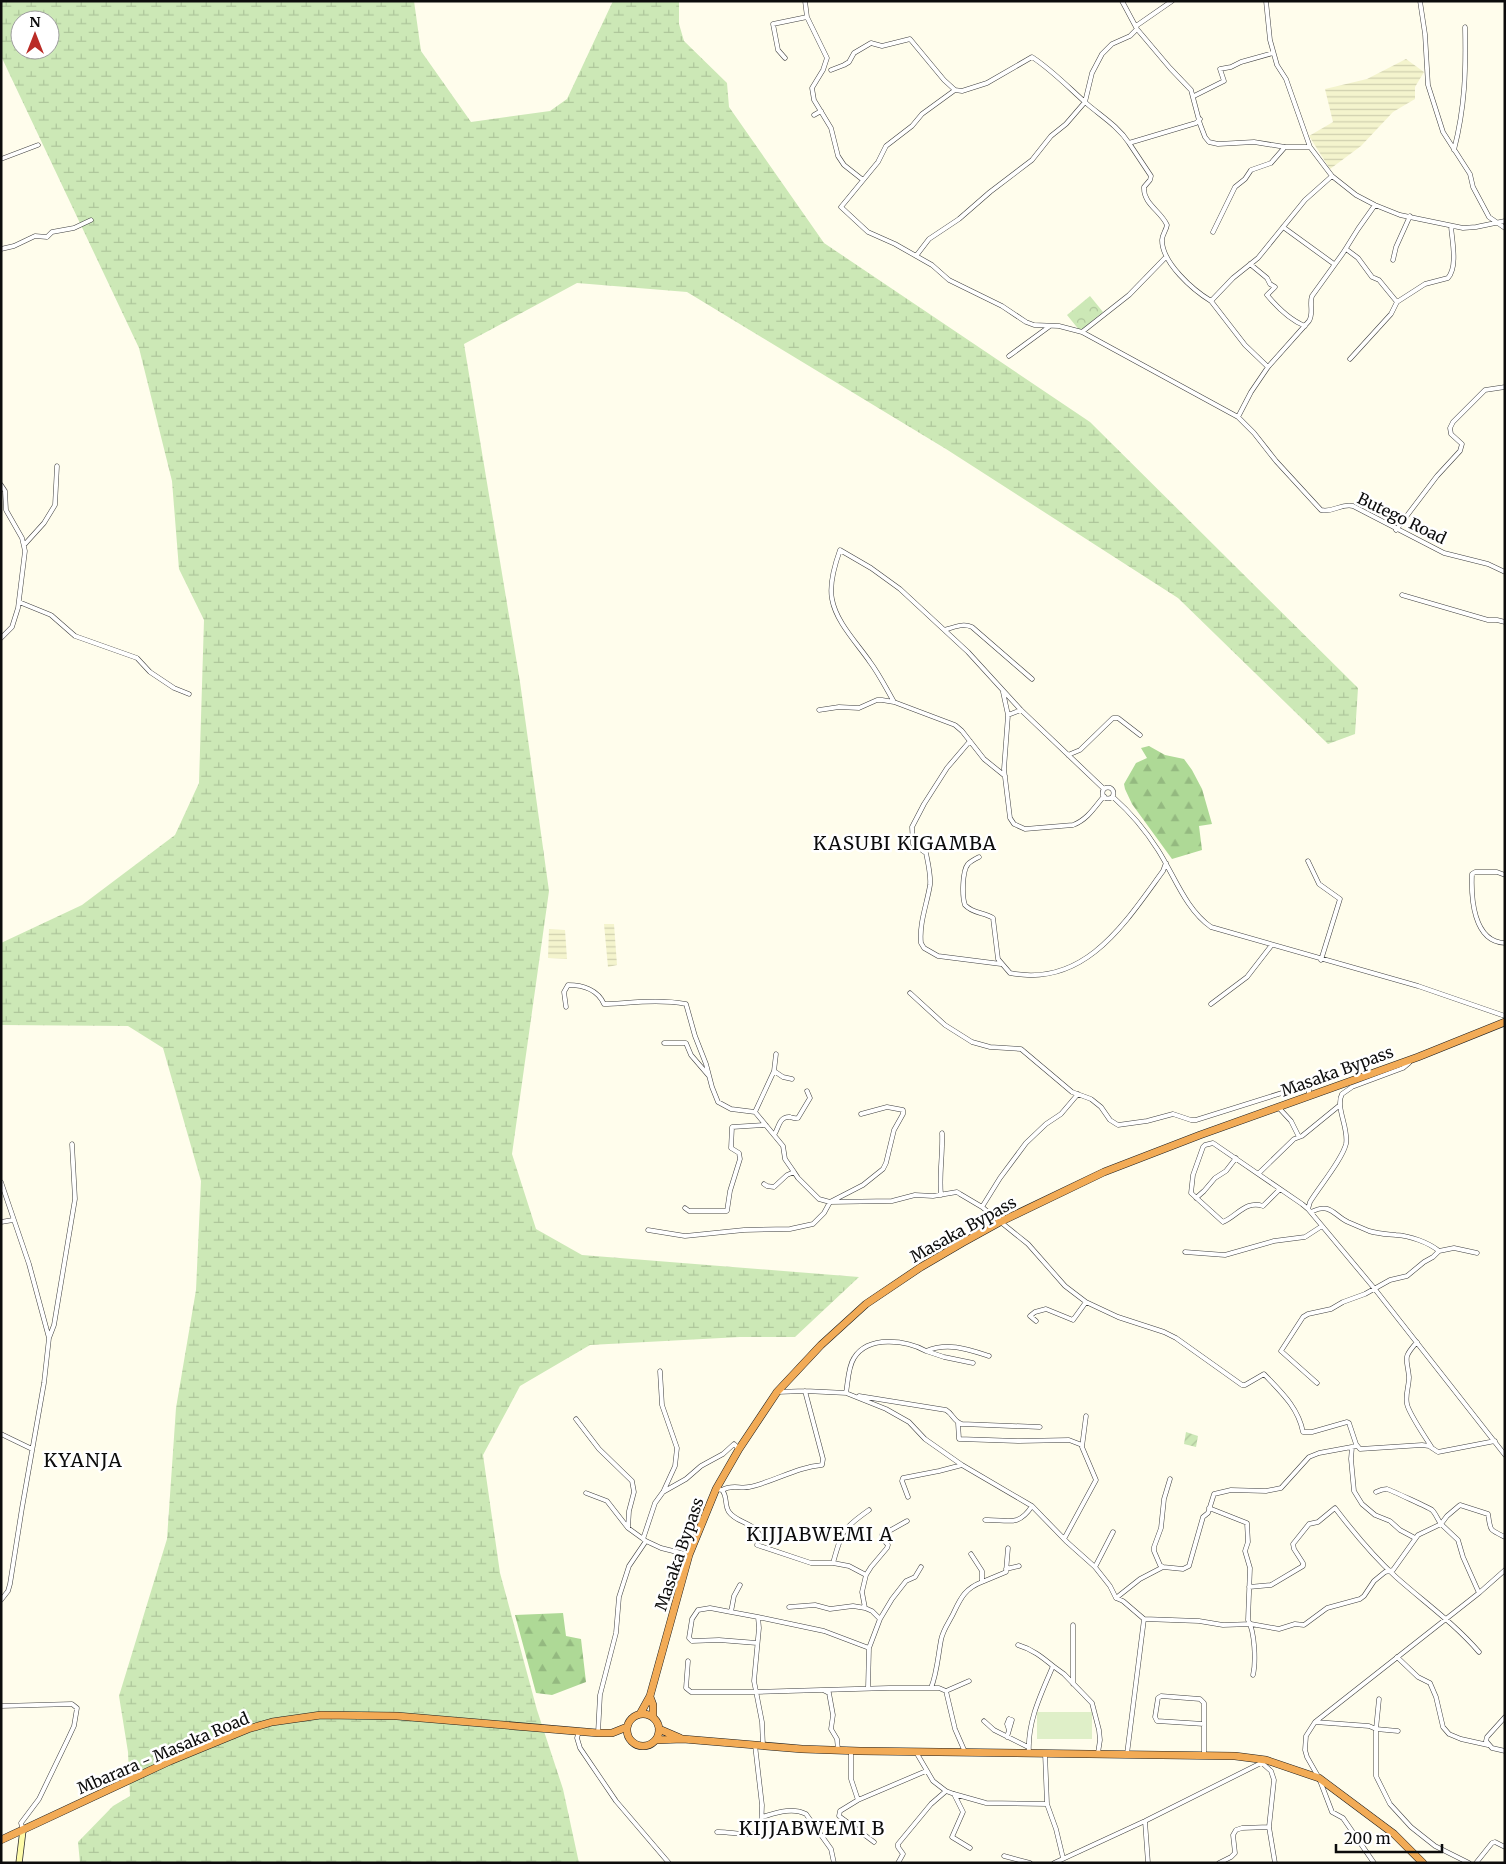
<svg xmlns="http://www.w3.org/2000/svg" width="1506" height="1864" font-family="Merriweather,serif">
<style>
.farmland{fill:url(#farmland-rules)}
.forest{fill:url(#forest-firs)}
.wetland{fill:url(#wetland-marsh);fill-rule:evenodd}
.park{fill:url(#park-crowns)}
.garden{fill:url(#garden-furrows)}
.pitch{fill:#dfefc8}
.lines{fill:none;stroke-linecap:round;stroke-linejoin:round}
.street-casing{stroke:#3f3f3f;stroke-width:5}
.secondary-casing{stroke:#2e2e2e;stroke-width:7}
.highway-casing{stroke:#1d1d1d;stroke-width:8}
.street{stroke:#fff;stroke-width:4}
.secondary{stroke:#fefba8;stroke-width:5.5}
.highway{stroke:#f2ab56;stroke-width:7}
.labels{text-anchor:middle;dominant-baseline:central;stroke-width:5;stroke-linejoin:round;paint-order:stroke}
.street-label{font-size:16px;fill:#0c0c0c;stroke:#fff}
.quarter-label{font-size:19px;letter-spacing:1px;fill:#0c0c0c;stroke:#fff}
</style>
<defs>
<pattern id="farmland-rules" width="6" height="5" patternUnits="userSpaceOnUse" patternTransform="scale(1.25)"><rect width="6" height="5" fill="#f4f4cd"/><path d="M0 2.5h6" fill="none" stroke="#d0d0af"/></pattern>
<pattern id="forest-firs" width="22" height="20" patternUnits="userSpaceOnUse" patternTransform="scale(1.25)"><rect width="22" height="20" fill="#aed996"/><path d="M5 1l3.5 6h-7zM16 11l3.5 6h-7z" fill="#94b980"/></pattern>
<pattern id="wetland-marsh" width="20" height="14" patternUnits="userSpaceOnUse" patternTransform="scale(1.25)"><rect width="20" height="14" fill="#cce8b6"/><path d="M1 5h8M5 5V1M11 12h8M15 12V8" fill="none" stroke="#aec69b"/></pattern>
<pattern id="park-crowns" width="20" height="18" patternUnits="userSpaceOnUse" patternTransform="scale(1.25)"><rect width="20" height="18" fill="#cce8b6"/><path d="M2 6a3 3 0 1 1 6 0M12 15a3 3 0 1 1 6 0" fill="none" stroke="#aec69b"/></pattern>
<pattern id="garden-furrows" width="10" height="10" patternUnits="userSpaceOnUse" patternTransform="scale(1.25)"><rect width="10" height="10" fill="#cce8b6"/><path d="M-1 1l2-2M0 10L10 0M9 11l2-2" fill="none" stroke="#aec69b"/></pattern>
</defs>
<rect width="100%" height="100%" fill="#fffdec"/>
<path class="farmland" d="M 1406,59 L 1424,72 L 1415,87 L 1415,99 L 1393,112 L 1361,146 L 1330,169 L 1309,136 L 1333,122 L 1325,89 L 1367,79 Z
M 604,924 L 614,924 L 617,965 L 608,967 Z
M 549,929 L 565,930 L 567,959 L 548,958 Z"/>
<path class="forest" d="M 1149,746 L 1165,755 L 1184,759 L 1192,770 L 1202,789 L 1212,824 L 1199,826 L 1202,850 L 1172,859 L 1132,804 L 1125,789 L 1124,784 L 1136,763 L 1147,758 L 1141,748 Z
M 563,1613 L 566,1636 L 581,1639 L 586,1682 L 552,1695 L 536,1693 L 515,1615 Z"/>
<path class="wetland" d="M 1,1 L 414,1 L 421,51 L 471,122 L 550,111 L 567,99 L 613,1 L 679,1 L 679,24 L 684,41 L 727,83 L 729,107 L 824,243 L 1090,422 L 1358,688 L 1355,734 L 1328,744 L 1178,598 L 946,449 L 687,292 L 577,283 L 464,344 L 520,682 L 549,891 L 512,1154 L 536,1229 L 582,1255 L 859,1277 L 795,1337 L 740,1337 L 590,1345 L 520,1386 L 483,1455 L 500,1573 L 537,1710 L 563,1789 L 579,1863 L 80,1863 L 78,1842 L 113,1806 L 130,1796 L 128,1752 L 119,1696 L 167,1539 L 176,1408 L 196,1290 L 201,1181 L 163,1048 L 128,1026 L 1,1025 L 1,943 L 82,905 L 175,835 L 199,783 L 204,620 L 179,569 L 172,481 L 139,348 L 1,56 ZM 20,20 L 50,20 L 50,50 L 20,50 Z"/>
<path class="park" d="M 1090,296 L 1103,312 L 1080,331 L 1067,315 Z"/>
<path class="garden" d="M 1186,1432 L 1198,1436 L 1196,1447 L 1184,1444 Z"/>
<path class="pitch" d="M 1037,1712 L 1092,1712 L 1092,1739 L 1037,1739 Z"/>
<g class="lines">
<g class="street-casing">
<path id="street" d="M 805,1 L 807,17 L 827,58 L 823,70 L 812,88 L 814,100 L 831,128 L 838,156 L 844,165 L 863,180
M 1122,1 L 1137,29 L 1170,68 L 1191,90 L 1200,124 L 1205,137 L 1209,142 L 1218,144 L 1254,142 L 1285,147 L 1310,147
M 1266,1 L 1270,40 L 1277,65 L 1286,79 L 1310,147 L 1332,176 L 1356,195 L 1375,205 L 1400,215 L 1463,228 L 1476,227 L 1505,221
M 1420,1 L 1425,34 L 1428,85 L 1443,132 L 1470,174 L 1473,187 L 1489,217 L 1505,228
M 1136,26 L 1172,1
M 785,58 L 778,50 L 773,24 L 807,17
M 831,70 L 844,65 L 849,62 L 854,53 L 871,43 L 882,46 L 910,39 L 944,80 L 955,90 L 962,91 L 987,83 L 1032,57 C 1052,70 1068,87 1086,103 C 1101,116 1118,126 1129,143 L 1196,123 L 1200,119
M 955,90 L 922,114 L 912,126 L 886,146 L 878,162 L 841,207 L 868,232 L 895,244 L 932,265 L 949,280 L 1002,306 L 1026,322 L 1034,325 L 1059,326 L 1082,332 L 1238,417 L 1254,433 L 1276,461 L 1321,510 C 1333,513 1341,503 1353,506 L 1444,553 L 1488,564 L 1505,572
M 1194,96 L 1224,81 L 1220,69 L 1231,67 L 1241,62 L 1273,53
M 814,115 L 821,111
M 1129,143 L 1151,176 L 1150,180 L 1144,187 C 1143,204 1161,211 1167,225 C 1166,231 1162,235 1162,240 C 1162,263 1193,290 1211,301
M 1454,150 C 1465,107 1466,72 1465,27
M 1,159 L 38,145
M 1283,227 L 1334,264
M 1213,232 L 1235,187 L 1245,179 L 1251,170 L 1271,163 L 1285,147
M 1,249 L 14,246 L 35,236 L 47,237 L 52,232 L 74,228 L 91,220
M 1346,249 L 1358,258 L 1372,277 L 1379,280 L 1397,302
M 916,256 L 929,239 L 959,219 L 990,192 L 1032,160 L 1051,136 L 1066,124 L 1085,102 L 1092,73 L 1102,54 L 1112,44 L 1130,36 L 1137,29
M 1393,260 L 1396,247 L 1410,216
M 1250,264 L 1267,278 L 1270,284 L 1275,287 L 1267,295 C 1277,307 1290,320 1305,326
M 1082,332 L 1129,295 L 1165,258
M 1009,356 L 1050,326
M 1350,359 L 1391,314 L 1397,302 L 1425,284 L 1448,278 C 1458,266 1452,241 1451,226
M 1268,367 L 1245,345 L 1211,301 L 1233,278 L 1258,258 L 1305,200 L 1332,176
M 1238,417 L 1251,392 L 1268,367 L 1309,321 C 1314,313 1309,304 1312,296 L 1343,253 L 1358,229 L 1375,205
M 1,485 L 5,491 L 6,510 L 22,538 L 25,551 L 18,608 L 12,627 L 1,638
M 1396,530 L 1437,476 L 1460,451 L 1462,444 L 1451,434 L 1450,428 L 1453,422 L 1485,390 L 1505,387
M 25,544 L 44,523 L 55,505 L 57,466
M 1402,595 L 1488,620 L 1497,620 L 1505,622
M 19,602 L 51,615 L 75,636 L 137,658 L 150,672 L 174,688 L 189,694
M 945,630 C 954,627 963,623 972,627 L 1032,679
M 1003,692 L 1008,715 L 1004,769 L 1010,818 L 1014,824 L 1025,829 L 1073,825 C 1087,820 1095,807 1104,796
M 894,702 C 886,688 879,674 870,662 C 857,643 836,622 832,599 C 829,584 835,564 840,550 L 871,568 L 900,589 L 968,652 L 1021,710 L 1104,789
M 819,710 L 839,707 L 859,708 L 877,700 L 882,700 L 894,702 L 955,725 L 962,731 L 984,759 L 1005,776
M 1008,715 L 1021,710
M 970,741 L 947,768 L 924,804 L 912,827 L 913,844 L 926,853 C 928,863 931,875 930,885 C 927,904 919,923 921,943 L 924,948 L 938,956 L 1001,964
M 1068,755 L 1080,750 L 1113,718 L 1118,718 L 1140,735
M1102.5 793a5.5 5.5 0 1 1 11 0a5.5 5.5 0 1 1-11 0Z
M 1113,797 C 1130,812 1146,831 1158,850 C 1174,875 1186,910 1211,927 L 1418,986 L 1505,1016
M 979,857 C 975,859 971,861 968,864 C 962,871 962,897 965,905 C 973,914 984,912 993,918 L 998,959 L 1010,973 C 1085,988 1125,923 1163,871 L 1166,863
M 1308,861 L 1319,884 L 1340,899 L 1321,960
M 1505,875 L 1497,872 L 1475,872 L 1472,874 C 1471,897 1473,942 1505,943
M 910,993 L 945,1025 L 972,1042 L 990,1047 L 1021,1049 L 1072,1092 L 1091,1099 L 1101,1107 L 1110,1120 L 1118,1125 L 1147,1121 L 1173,1114 L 1191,1120 L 1196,1120 L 1301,1087 L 1309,1088 L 1309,1095
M 1211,1004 L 1247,977 L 1271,946
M 566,1007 L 564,992 L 568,985 C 583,985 598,990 604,1004 C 631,1003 659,999 686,1004 L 695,1036 L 706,1064 L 712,1087 L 718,1102 L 731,1109 L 755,1112 L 783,1146 L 785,1159 L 794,1172
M 664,1043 L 686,1043 L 691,1055 L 709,1076
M 774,1071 L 783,1077 L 792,1079
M 1276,1108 L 1279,1108 L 1291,1121 L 1299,1137
M 755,1112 L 774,1071 L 776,1054
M 774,1135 C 779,1128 779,1116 790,1117 C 793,1118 795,1119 798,1118 L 810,1098 L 807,1091
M 1259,1173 L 1294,1139 L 1302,1136 L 1340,1105
M 1,1182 L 29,1264 L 49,1338 L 44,1383 L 22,1508 L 10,1584 L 8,1591 L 1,1600
M 764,1184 L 767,1186 L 774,1187 L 787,1175 L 794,1172 L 798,1178 L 819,1199 L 830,1202 L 892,1201 L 915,1195 L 933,1196 L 957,1192 L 960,1194 L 982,1207 L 1028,1244 L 1065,1286 L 1086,1302 L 1118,1317 L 1164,1332 L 1176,1338 L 1242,1385 L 1245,1385 L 1264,1374 C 1281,1392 1298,1407 1303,1432 L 1312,1432 L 1347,1422 L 1349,1423 L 1356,1444 L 1360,1449 L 1422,1445 L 1429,1446 L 1438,1452 L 1495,1441
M 1280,1189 L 1263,1206 C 1246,1200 1237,1216 1223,1222 L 1191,1193 L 1193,1175 L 1203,1147 L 1205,1145 L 1213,1143 L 1302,1204 L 1308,1209 L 1374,1288 L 1505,1455
M 941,1195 C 939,1174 943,1154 942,1133
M 1196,1198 L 1204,1191 L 1215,1178 L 1226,1171 L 1236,1158
M 982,1207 L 1000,1178 L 1026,1143 L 1046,1124 L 1061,1114 L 1078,1094
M 685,1208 L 689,1211 L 727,1211 L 730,1191 L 740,1159 L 739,1153 L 731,1148 L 732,1127 L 766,1125
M 1308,1209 L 1310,1202 C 1319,1187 1342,1160 1346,1144 C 1349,1128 1335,1107 1342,1094 L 1352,1087 L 1403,1068 L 1409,1063 L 1407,1062
M 1311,1212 C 1331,1202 1333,1215 1348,1222 C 1355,1225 1362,1228 1369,1231 C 1379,1234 1386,1234 1396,1235 C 1410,1236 1428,1242 1439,1251 L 1454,1248 L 1477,1253
M 1,1222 L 13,1220
M 648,1230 L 685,1236 L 744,1230 L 790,1229 L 813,1224 L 824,1213 L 830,1202 L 863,1185 L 883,1169 L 886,1163 L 894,1130 L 903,1114 L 903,1110 L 887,1107 L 861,1114
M 1185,1252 L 1225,1255 L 1274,1241 L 1305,1237 L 1322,1226
M 1036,1321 L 1030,1316 L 1035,1312 L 1046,1309 L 1073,1320 L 1086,1302
M 49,1338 L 54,1325 L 75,1199 L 72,1144
M 1417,1342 C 1402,1359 1407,1357 1409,1377 C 1409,1386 1405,1395 1407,1404 C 1409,1414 1426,1438 1432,1448
M 926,1351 L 944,1357 L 973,1363
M 989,1356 C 967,1349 948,1342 926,1351 C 906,1340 868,1335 854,1358 C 848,1367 848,1382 846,1393 L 886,1409 L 909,1422 L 925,1439 L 962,1465 L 1032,1506 L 1067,1542 L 1095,1567 L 1110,1586 L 1116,1598 L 1123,1601 L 1144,1619 L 1127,1754
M 660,1371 L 662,1405 L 677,1448 L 675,1466 L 664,1490
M 1317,1383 L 1281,1351 L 1303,1317 L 1308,1314 L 1331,1309 L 1343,1302 L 1365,1294 L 1390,1280 L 1407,1276 L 1424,1262 L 1433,1257 L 1439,1251
M 777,1392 L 805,1391 L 847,1393
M 859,1396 L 946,1410 C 953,1414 954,1422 962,1424 L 1040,1427
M 576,1419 L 599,1449 L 632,1481 L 634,1492 L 629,1511 L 628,1528
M 958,1423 L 959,1439 L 1019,1441 L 1069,1440 L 1082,1445
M 1,1434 L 32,1449
M 1352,1447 L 1351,1459 L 1354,1491 L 1362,1504 L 1375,1515 L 1390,1521 L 1400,1530 L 1415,1538
M 716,1489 L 722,1490 C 728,1497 724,1505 729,1512 C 737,1523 751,1521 760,1535 L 757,1545 L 811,1563 L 833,1563 C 842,1531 842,1529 869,1510
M 722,1490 C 733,1484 739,1489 749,1487 C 774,1482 796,1467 822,1465 L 823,1459 L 805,1391
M 1376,1492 C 1380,1490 1383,1489 1387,1489 C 1390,1490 1430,1508 1432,1510 C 1436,1514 1438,1520 1441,1524 L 1447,1516 L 1460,1505 L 1488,1514 C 1491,1531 1488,1529 1505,1537
M 586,1493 L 607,1501 L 628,1528 L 646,1541 L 661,1548 L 689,1555
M 908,1497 L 902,1481 L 903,1478 L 939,1471 L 962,1465
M 1209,1508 L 1247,1523 L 1248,1542 L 1245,1551 L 1250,1568 L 1248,1620 C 1255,1632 1256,1662 1253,1675
M 985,1520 C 1007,1519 1018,1528 1032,1506
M 643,1539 L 655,1503 L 663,1492 L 686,1479 L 701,1466 L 723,1454 L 734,1444 L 739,1449
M 1064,1539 L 1096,1480 L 1082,1447 L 1086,1416
M 833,1563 L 849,1566 L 866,1575
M 1095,1567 L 1113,1532
M 1163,1567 L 1183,1569 L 1189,1566 L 1203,1517 L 1208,1513 L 1214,1494 L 1231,1490 L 1266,1491 L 1281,1488 L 1309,1457 L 1319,1453 L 1357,1446
M 1006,1569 L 1019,1566
M 982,1582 L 1006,1572 L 1008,1548
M 740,1585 L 734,1596 L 731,1612 L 758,1617 L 759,1628 L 754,1681 L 762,1722 L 763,1746
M 1249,1587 L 1271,1585 L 1303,1566 L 1303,1563 L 1294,1549 L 1293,1544 L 1309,1524 L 1318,1522 L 1335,1508 C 1354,1533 1373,1556 1396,1577 C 1424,1602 1454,1623 1479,1652
M 1116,1598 L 1140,1579 L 1163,1567 L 1160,1565 L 1154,1551 L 1154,1547 L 1161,1528 L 1164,1499 L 1170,1479
M 789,1607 L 815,1605 L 830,1609 L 853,1606 L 865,1608
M 731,1612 L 710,1608 L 698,1610 L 692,1619 L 689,1638 L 692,1641 L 719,1640 L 757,1643
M 758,1617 L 824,1631 L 869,1648
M 880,1619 L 892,1599 L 906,1581 L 915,1577 L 921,1567
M 1144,1619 L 1199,1621 L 1223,1625 L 1251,1624 L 1279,1629 L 1295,1624 L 1304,1625 L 1327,1608 L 1360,1599 L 1364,1596 L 1374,1581 L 1385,1572 L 1393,1570 L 1418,1535 L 1441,1524 L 1458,1540 L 1463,1557 L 1479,1593
M 1018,1645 C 1032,1649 1042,1657 1053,1666 C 1041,1694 1027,1722 1029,1753
M 1397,1657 L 1418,1677 L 1430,1683 L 1436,1697 L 1443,1727 L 1449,1734 L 1461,1739 L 1488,1745
M 688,1661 L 686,1688 L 691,1692 L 756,1692 L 889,1688 L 939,1688 L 946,1691 L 955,1729 L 965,1752
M 1053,1666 L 1064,1674 L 1092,1703 L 1099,1730 L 1100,1740 L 1098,1753
M 1073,1684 L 1073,1625
M 868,1688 L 869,1648 L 880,1619 L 872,1611 L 865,1608 L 862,1592 L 866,1575 L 871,1567 L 887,1548 L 888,1545 L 882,1538 L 882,1535 L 907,1521
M 931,1688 C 937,1673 938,1656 941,1640 C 943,1629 950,1621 954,1612 C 961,1597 966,1588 982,1582 L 982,1571 L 971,1554
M 823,1690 L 829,1693 L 833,1715 L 831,1729 L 837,1739 L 838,1750
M 946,1691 L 969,1681
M 1379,1699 L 1376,1729 L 1398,1731
M 1,1706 L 72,1704 L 77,1708 L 74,1726 L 67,1741 L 39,1799 L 21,1823 L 23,1830
M 1505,1717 L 1487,1737 L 1486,1741 L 1492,1748 L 1505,1751
M 984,1721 L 994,1730 L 1028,1747
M 1315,1722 L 1369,1726 L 1376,1729 L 1376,1776 L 1390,1804 L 1411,1827 L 1435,1846 L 1469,1863
M 1009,1730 L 1007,1724 L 1009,1719
M 579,1731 L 577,1738 L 580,1748 L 616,1801 L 669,1863
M 598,1733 L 600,1695 L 616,1633 L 619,1597 L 629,1566 L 646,1541
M 1007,1737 L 1012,1720 L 1009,1719
M 851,1751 L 851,1779 L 858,1800
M 916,1752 L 933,1781 L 946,1791 L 954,1794 L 986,1803 L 1047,1804
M 1045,1753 L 1047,1804 L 1056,1829 L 1063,1858
M 1204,1755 L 1204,1703 L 1200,1699 L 1161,1696 L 1158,1698 L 1155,1717 L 1157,1721 L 1204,1724
M 1262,1763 L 1271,1771 L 1274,1780 L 1269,1827 L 1275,1863
M 954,1794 L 963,1812 L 952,1837 L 970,1848
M 762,1817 C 776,1813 792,1807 806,1814 L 831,1849 L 834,1863
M 1145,1821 L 1148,1863
M 717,1832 C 731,1831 750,1839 761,1830 L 762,1805 L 755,1745
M 874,1842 L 839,1816 L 840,1811 L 858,1800 L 926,1771
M 1004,1856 L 1030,1863
M 898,1863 L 903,1854 L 898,1847 L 898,1844 L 931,1804 L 946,1791
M 1054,1863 L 1145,1821 L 1265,1761
M 1219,1863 L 1231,1857 L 1235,1853 L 1233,1835 L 1236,1830 L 1242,1828 L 1269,1827
M 1374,1863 L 1343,1818 L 1332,1812 L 1319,1778 L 1307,1757 L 1305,1750 L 1306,1736 L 1315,1722 L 1479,1593 L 1505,1570
M 1476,1863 L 1492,1843 L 1495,1842 L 1505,1847"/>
</g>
<g class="secondary-casing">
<path id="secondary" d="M 19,1863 L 23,1830"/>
</g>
<g class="highway-casing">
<path id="highway" d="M 650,1697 L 653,1705 L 653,1717
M627 1730a16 16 0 1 1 32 0a16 16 0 1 1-32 0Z
M 640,1714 L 650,1696 L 689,1555 L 716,1489 L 739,1449 L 777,1392 L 821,1345 L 866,1304 L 921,1267 L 962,1243 L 1000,1222 L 1104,1172 L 1200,1135 L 1418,1057 L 1505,1022
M 659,1729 L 680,1738
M 656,1740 L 683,1739 L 802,1749 L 860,1751 L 1235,1756 L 1266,1760 L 1319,1778 L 1394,1834 L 1423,1863
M 1,1840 L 170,1761 L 248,1729 L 272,1722 L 321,1715 L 397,1716 L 598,1733 L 612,1733 L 627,1727"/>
</g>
<use href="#street" class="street"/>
<use href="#secondary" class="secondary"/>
<use href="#highway" class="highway"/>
</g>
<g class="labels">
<g class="street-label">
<text transform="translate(1402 518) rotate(26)">Butego Road</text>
<text transform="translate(1337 1071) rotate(-20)">Masaka Bypass</text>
<text transform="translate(963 1229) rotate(-29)">Masaka Bypass</text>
<text transform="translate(679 1554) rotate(-71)">Masaka Bypass</text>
<text transform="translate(163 1753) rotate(-23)">Mbarara - Masaka Road</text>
</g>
<g class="quarter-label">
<text x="905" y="843">KASUBI KIGAMBA</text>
<text x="83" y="1460">KYANJA</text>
<text x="820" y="1534">KIJJABWEMI A</text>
<text x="812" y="1828">KIJJABWEMI B</text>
</g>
</g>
<rect width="1506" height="1864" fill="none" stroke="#0c0c0c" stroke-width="5"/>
<g transform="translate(35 35)"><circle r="24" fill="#ffffff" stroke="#9e9e9e"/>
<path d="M0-4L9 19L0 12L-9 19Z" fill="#ba2c26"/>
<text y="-8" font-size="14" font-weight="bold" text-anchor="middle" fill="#0c0c0c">N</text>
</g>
<path d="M1336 1844v8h106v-8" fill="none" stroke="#0c0c0c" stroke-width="2.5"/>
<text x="1344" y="1844" font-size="15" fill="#0c0c0c" stroke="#ffffff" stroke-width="4" paint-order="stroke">200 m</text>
</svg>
